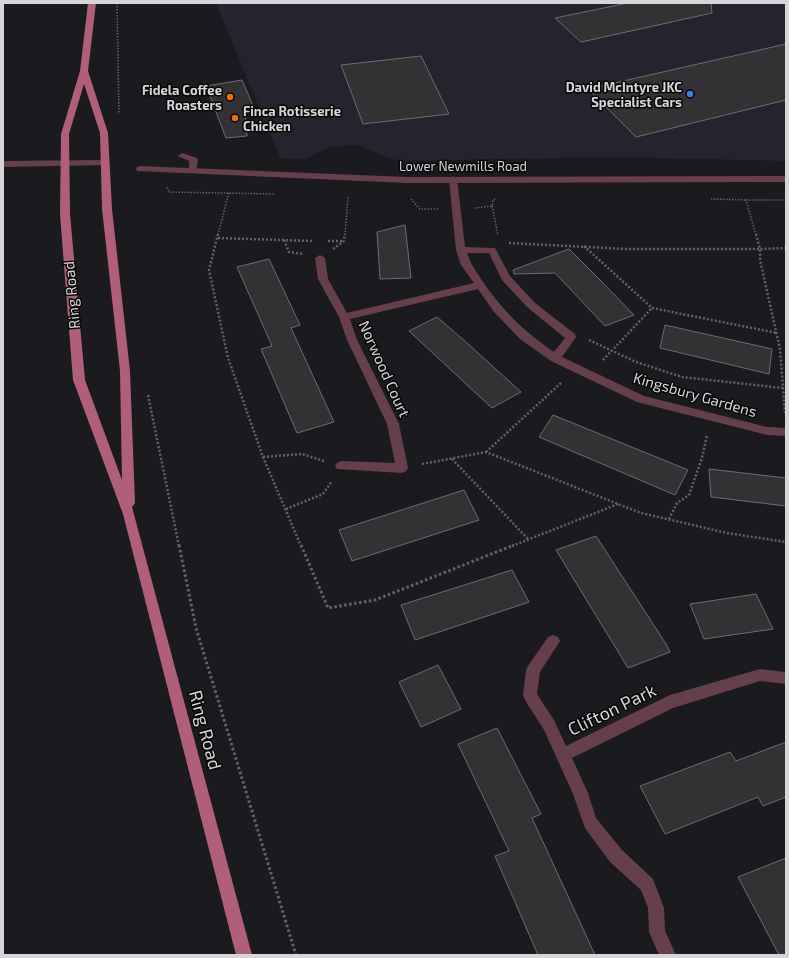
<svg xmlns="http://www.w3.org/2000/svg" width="789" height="958" font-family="'Exo 2',sans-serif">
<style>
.built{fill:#25232d}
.building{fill:#343135;stroke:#6f6c71}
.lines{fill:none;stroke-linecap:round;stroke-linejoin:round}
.path-far2{stroke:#636266;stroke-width:1.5;stroke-dasharray:1.5 1.5;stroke-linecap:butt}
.path-far1{stroke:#636266;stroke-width:2.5;stroke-dasharray:2 2;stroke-linecap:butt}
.path{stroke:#636266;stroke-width:3;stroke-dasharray:2.5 2.5;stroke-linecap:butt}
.service{fill:#653f4a;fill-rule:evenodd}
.minor{fill:#653f4a;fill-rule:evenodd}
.tertiary{fill:#653f4a;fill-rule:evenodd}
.primary{fill:#af6078;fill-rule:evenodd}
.shop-dot{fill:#3f7fe0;stroke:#060607;stroke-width:1.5}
.food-dot{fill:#e8710a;stroke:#060607;stroke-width:1.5}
.labels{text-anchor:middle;stroke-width:3;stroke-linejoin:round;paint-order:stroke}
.far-poi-label{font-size:13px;font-weight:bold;fill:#d6d6d9;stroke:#060607;text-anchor:end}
.far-street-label{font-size:13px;fill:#d6d6d9;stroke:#060607}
.street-label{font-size:15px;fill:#d6d6d9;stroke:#060607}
.near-street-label{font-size:18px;fill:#d6d6d9;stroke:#060607}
</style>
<rect width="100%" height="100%" fill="#1b1a1f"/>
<path class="built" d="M216 3H786V161L615 157 401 161 386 157 357 145 329 147 306 159 280 158Z"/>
<path class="building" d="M628 3H711L712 13 581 42 555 18Z
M786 44V100L636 137 588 89Z
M421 56 449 114 363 124 341 65Z
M242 80 254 108 245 110 247 136 226 138 206 86Z
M405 225 411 278 380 279 377 232Z
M569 249 601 281 634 315 605 326 555 273 514 274 513 270Z
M269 259 300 325 291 328 334 422 297 433 261 349 272 346 237 267Z
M437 317 467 343 521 392 492 408 409 331Z
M665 325 772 349 769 374 660 348Z
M553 415 688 470 675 495 539 437Z
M709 469 786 478V506L711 497Z
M464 490 479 520 352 561 339 530Z
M596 536 666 644 670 652 628 668 556 550Z
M512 570 529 602 415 640 401 605Z
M756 594 773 629 704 639 690 604Z
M438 665 461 709 421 727 399 682Z
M497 728 541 814 532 818 595 955H538L495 856 509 851 458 744Z
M786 742V797L763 806 758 797 665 834 640 786 730 752 736 761Z
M786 858V955H779L738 877Z"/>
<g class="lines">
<path class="path-far2" d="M117 3 119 114
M167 187 169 192 275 194
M411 199 420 209H438
M711 199 746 200
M492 206 498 235
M475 208 492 206 493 200 496 199
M218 235 229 192
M345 235 348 196
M756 235 746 200H786"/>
<path class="path-far1" d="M218 234 209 270 228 358 263 457 301 546
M756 234 760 249 786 248
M218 238 313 241
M284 240 289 252 304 254
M328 241H344
M509 243 626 249H760V260L780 349 785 413
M584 246 652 308 777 333
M333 249 344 241 345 234
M589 340 636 362 682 377 783 388
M603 360 652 308
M148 395 179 546
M486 452 562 382
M263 457 302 454 324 461
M452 459 528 539
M422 464 486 452 641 513 727 533 786 542
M286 509 323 494 332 481
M669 519 677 503 689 495 702 458 707 435
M512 546 618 504"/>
<path class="path" d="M179 545 196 628 296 955
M301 545 328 608 375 600 514 545"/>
<path class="service" d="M182 153 197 158 198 160 196 172H190L189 170V161L178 156Z"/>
<path class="minor" d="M453 176 457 179 465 247 495 248 510 276 535 303 575 334 576 337 562 357 644 396 767 427 786 428V436L767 435 637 402 551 361 520 339 494 312 478 289 350 319 357 340 399 424 408 468 406 471 402 473 337 469 335 466 337 463 341 461 395 463 387 424 347 340 339 317 318 279 315 258 320 255 325 258 328 279 347 313 474 283 461 265 456 250 449 179ZM467 253H489L502 280 527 307 565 338 554 352C524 331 507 315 485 285 478 274 471 265 467 253Z
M553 635 558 637 560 641 540 672 537 694 554 720 566 746 670 695 760 669 786 672V684L760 681 673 708 572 758 588 793 596 818 622 850 653 879 664 908 665 931 676 955H659L649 932 648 908 641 890 610 862 585 828 573 794 544 730 525 700 523 695 526 670 528 666 548 637Z"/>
<path class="tertiary" d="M105 160 108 161 109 163 108 165 3 167V161Z
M140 166 408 177 786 176V182L408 183 137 171 136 169 137 167Z"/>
<path class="primary" d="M88 3H96L88 71 108 133 112 209 130 371 135 503 132 507 252 955H236L123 514 73 380 60 214 61 134 80 71ZM84 84 100 133 102 209 120 371 122 480 85 380 70 214 69 134Z"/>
</g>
<circle class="shop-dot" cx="690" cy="94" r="4"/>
<g class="food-dot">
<circle cx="230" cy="97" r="4"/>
<circle cx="235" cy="118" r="4"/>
</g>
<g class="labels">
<g class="far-poi-label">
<text x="682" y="92">David McIntyre JKC<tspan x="682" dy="15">Specialist Cars</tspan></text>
<text x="222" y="95">Fidela Coffee<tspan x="222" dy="15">Roasters</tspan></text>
<text x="243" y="116" text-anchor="start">Finca Rotisserie<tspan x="243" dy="15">Chicken</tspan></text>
</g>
<g class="far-street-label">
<text x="463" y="171">Lower Newmills Road</text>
</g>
<g class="street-label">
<text transform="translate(72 295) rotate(-95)" y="5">Ring Road</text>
<text transform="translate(384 369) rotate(66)" y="5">Norwood Court</text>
<text transform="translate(695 395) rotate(16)" y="5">Kingsbury Gardens</text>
</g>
<g class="near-street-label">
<text transform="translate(612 710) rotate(-26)" y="6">Clifton Park</text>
<text transform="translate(205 730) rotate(75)" y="6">Ring Road</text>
</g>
</g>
<rect width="789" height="958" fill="none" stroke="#d6d6d9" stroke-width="8"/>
</svg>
